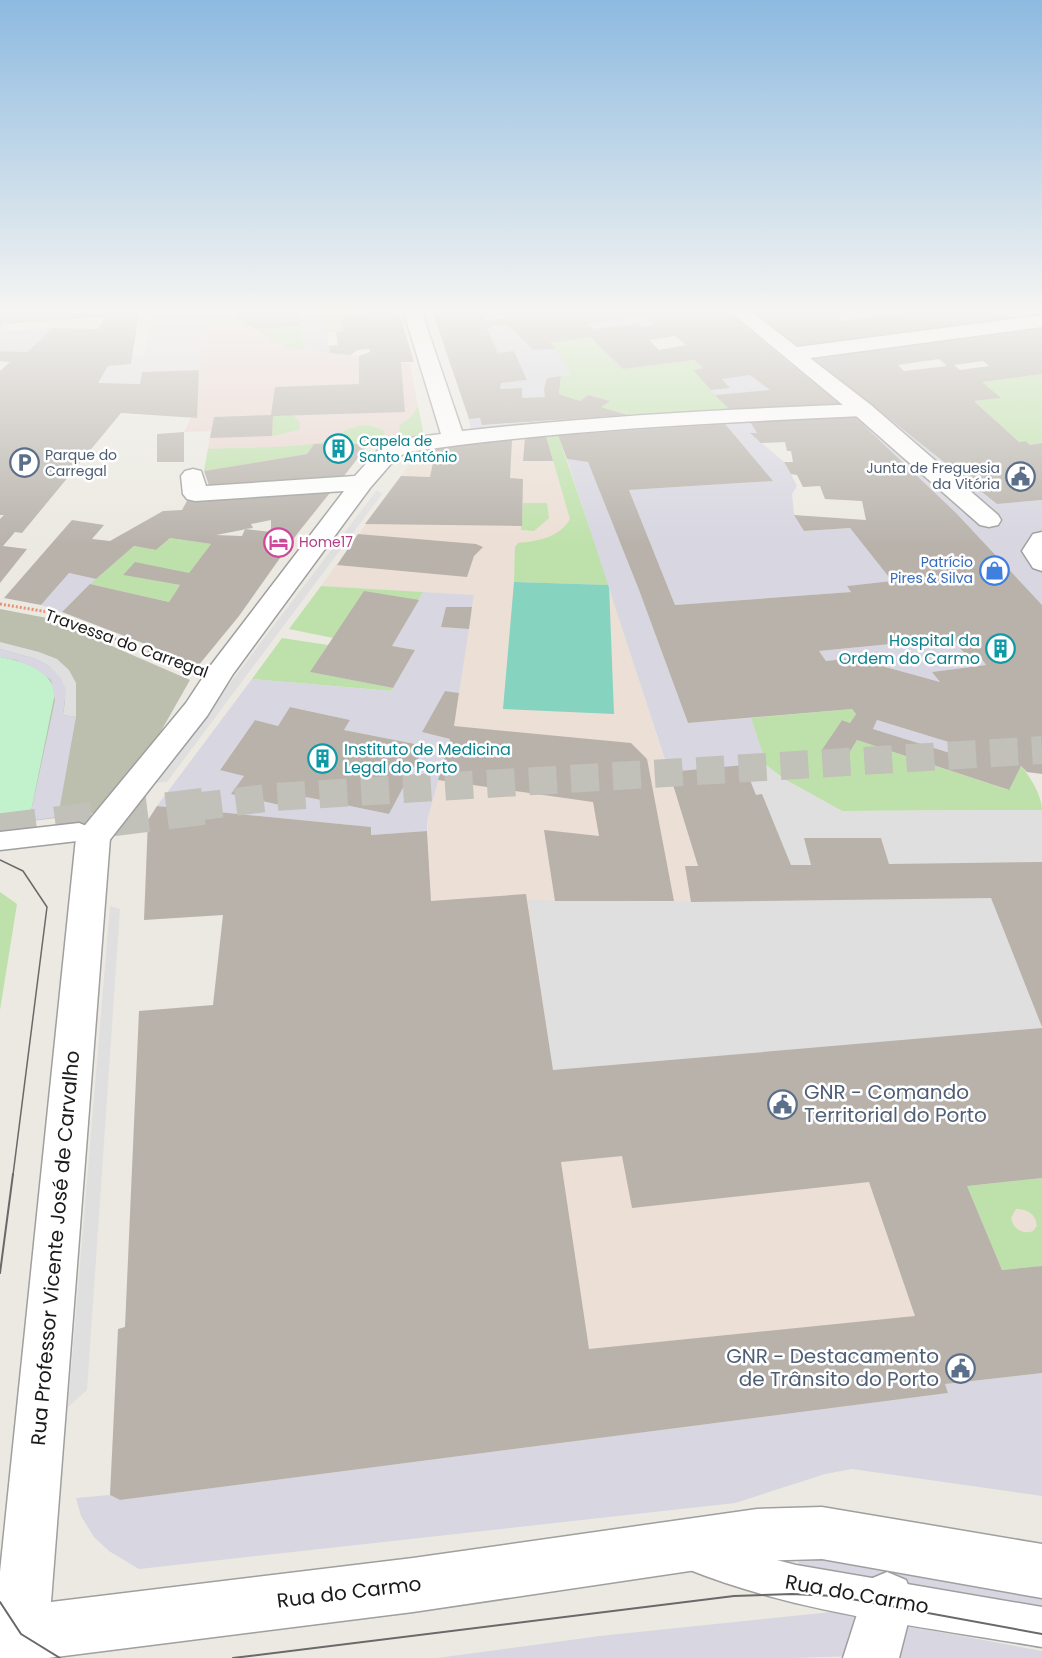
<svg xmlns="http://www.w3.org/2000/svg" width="1042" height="1658" font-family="Poppins,sans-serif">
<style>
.commercial{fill:#ebd6d1}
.military{fill:#ecdfd5}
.construction{fill:#bcbfae}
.grass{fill:#bee1ab;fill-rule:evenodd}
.park{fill:#c1f2cc}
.pitch{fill:#86d3c0}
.parking{fill:#dfdfdf}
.plaza{fill:#d7d6e1;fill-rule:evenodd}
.building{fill:#b8b2ab;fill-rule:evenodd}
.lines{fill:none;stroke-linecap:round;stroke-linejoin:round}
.secondary-tunnel-far1{stroke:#c1c0b9;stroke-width:28;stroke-dasharray:28 14;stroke-linecap:butt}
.secondary-tunnel{stroke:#c1c0b9;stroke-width:37;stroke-dasharray:37 19;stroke-linecap:butt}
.service-casing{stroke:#9f9f9f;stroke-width:3}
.pedestrian-casing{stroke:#9f9f9f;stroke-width:3}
.minor-casing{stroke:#9f9f9f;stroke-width:3}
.tertiary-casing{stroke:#9f9f9f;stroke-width:3}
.path{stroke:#ea9073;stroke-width:3;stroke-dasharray:2 2;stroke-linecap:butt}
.service{fill:#fff;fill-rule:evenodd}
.pedestrian{fill:#fff;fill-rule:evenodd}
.minor{fill:#fff;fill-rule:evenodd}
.tertiary{fill:#fff;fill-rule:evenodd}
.tram-far1{stroke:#696969;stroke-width:1.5}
.tram{stroke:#696969;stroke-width:2}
.labels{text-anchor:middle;stroke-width:5;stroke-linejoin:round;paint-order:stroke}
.far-culture-label{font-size:14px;fill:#0d838f;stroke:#fff;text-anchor:start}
.far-service-label{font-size:14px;fill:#4e5e75;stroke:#fff;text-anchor:start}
.far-hotel-label{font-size:14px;fill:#b23c85;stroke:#fff;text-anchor:start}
.far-shop-label{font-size:14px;fill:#366cbe;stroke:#fff;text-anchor:end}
.culture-label{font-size:16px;fill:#0d838f;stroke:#fff;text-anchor:end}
.street-label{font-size:16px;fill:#1b1b1b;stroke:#fff}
.near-service-label{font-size:20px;fill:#4e5e75;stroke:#fff;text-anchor:start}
.near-street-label{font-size:20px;fill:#1b1b1b;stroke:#fff}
</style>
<rect width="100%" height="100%" fill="#ebe9e1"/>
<path class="commercial" d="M222 313 236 317 273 341 285 345 284 348 359 356 410 364 424 437 369 444H314L307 454 204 471 211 431 184 432 191 418H197L199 370 210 318Z"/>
<path class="military" d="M558 435 609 585 698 866 1042 862V1373L945 1384 948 1393 568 1442 431 901 427 821 454 726 474 595 321 586 420 450Z"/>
<path class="construction" d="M0 609 47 618 190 680 156 740 95 813 0 825Z"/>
<path class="grass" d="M323 313H361V316L341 317 344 331 327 333Z
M300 326 304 350 284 348 285 345 273 341 255 329Z
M590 337 623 369 694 360 703 368 693 370 730 410 629 415 601 407 609 401 588 395 580 401 559 394 561 376 571 375 550 343Z
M1042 374V443L1030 445 1026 441 1019 442 974 401 1000 398 982 382Z
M418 406 424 437 401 440 399 426 412 416Z
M293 415 300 423 299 430 272 436 273 416Z
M368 425 383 430 387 442 369 444H314L307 454 204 471 208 449C244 447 281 449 317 443 341 439 342 426 368 425Z
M558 435 609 585 514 582 515 547 518 543C538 541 559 538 570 519L546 436Z
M523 503H547L549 518 534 531 521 530Z
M170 538 211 544 189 573 124 575 180 585 169 602 90 584 134 546 156 550Z
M321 586 423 592 419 600 333 638 289 629Z
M282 638 328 645 311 672 393 688 391 691 252 679Z
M852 709 856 714 850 723 842 720 821 751 845 760 857 740 1008 790 1021 766C1030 776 1042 796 1042 810L842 811 784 779 766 765 751 718Z
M0 892 17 904 0 1010Z
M1042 1178V1266L1002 1270 967 1186ZM1016 1209C1027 1209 1036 1214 1037 1226L1033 1231C1023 1235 1013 1229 1011 1218Z"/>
<path class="park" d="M0 657C23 661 50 669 55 693L29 821 0 825Z"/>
<path class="pitch" d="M514 582 609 585 614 714 503 709Z"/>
<path class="parking" d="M222 313 210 318 199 370 142 372 140 384 98 383 108 366 131 364 133 356 144 355 152 314Z
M377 490 382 494 167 782 154 783Z
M0 642 39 652 57 659 69 670 76 683V717L63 715 65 701 50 667 36 659 0 649Z
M744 765H766L784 779 842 811 1042 810V862L889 864 881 838H805L811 865H791L762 795H756Z
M991 898 1042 1028 553 1070 528 900 691 902Z
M110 906 120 909 87 1390 68 1407Z"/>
<path class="plaza" d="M299 313H323L330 353 304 350Z
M729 313H756L997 504 1042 500V605L931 490 879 440 751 423 757 433 751 434 784 462 791 474 797 486 792 494 794 514 804 531 850 528 892 581 847 586 851 592 675 605 629 490 772 481 725 424 558 435 474 444 469 419 480 418 483 425 841 405Z
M644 315 653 325 642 327 637 323 594 329 588 324Z
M11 323 6 331 53 328 27 352 0 351V328L3 324Z
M508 325 533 350 556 349 571 375 547 378 544 389 545 397 522 398V388L500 389 501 383 527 380 514 352 498 353 487 329 490 328V326Z
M750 375 770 390 715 395 711 390 729 388 722 379Z
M567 459 588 462 639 590 688 723 751 718 766 765 669 772Z
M69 573 96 579 62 612 41 605Z
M423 592 474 595 472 607H446L441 627 469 629 459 693 445 691 422 732 450 739 427 821V831L371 835 370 827 157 806 252 679 391 691 415 650 392 646ZM291 707 350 720 344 730 424 746 389 814 306 797 297 809 232 794 244 776 220 769 255 720 278 726Z
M952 638 969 659 981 658 986 665 933 672 940 682 853 658 826 661 819 651Z
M0 649 36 659 50 667 61 678 66 690 63 715 76 717 58 817 29 821 55 700 51 680 36 669 16 660 0 657Z
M877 720 968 748 963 757 873 729Z
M1042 1373V1496L852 1469 825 1474 735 1503 139 1569 109 1551 94 1537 81 1516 76 1498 110 1495 120 1500 948 1393 945 1384Z
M804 1550 1042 1590V1614L802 1576 798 1564Z
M831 1612 1042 1651V1658H854V1656L792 1658H437L600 1636Z"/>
<path class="building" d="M0 313H139L131 364 108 366 98 383 140 384 142 372 199 370 197 418 121 413 22 533 15 532 3 546 27 549 0 583V519L4 515H0V371L10 362 0 361V351L27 352 53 328 98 329 105 317 3 324 0 328Z
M236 313H299L300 326 255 329 236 317Z
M361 313H399L414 362H401L405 412 273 416 272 436 210 438 214 417 271 415 275 387 359 384V356L370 352V349L358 350 350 355 330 353 329 346 338 345 336 332 344 331 340 317 361 316Z
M433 313H494L482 318 486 320 505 318 503 313H729L842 406 730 410 715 395 770 390 750 375 722 379 730 388 711 390 693 370 703 368 694 360 623 369 590 337 550 343 556 349 533 350 508 325 490 326 491 328 487 329 498 353 514 351 527 380 501 383 500 389 522 388V398L545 397 544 389 547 378 561 376 559 394 580 401 588 395 610 401 601 407 628 415 482 425 480 418 469 419ZM644 315 653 325 642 327 638 323 594 329 588 324ZM675 336 686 345 659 350 649 340Z
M756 313H838L844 318 837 319 840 321 903 313H1009L1019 320 800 349Z
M1042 325V374L982 382 1001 398 974 401 1019 442 1026 441 1030 445 1042 443V500L997 504 809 355ZM939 359 947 366 904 371 898 365ZM983 361 989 366 960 370 954 365Z
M855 417 956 513 1042 605V774L1027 772 1021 766 1009 790 857 740 845 760 821 751 842 720 850 723 856 714 852 709 688 723 639 590 588 462 567 459 558 435 725 424 773 481 629 490 675 605 851 592 847 586 892 581 850 528 804 531 794 515 866 520 862 501 825 499 820 486 803 487 797 475 791 474 784 462H793L791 451H787L785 442 761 443 750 433H757L750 422ZM952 638 969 659 981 658 986 665 932 672 940 682 853 658 826 661 819 651ZM877 720 968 748 963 757 873 729Z
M184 432V462H157V434Z
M546 436 553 461H523L525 438Z
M512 440 510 478 523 479 522 526 365 524 401 476 430 477 436 448Z
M314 444H369L340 481 211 491 204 471 307 454Z
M333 489 297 534 239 616 198 666 161 650 62 612 90 584 169 602 180 585 123 575 135 562 189 573 211 544 170 538 156 550 134 546 96 579 69 573 41 605 4 598 72 520 104 525 92 539 110 541 163 511 182 510 189 497ZM271 520V532L245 529 253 528 251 524ZM245 529 242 536 216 535 242 530Z
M358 534 476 544 483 547 474 556 467 577 337 565Z
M364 591 419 600 392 646 415 650 393 688 310 672Z
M446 607H472L469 629 441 627Z
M445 691 459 693 454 726 631 743 647 759 674 901H555L544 830 599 836 593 802 438 780 450 739 422 732Z
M290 707 350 720 344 730 425 746 389 814 306 797 298 809 231 794 244 776 220 770 255 720 278 726Z
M744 765 756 795 762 794 791 865H811L804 838H881L889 864 1042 862V1027L991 898 691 902 685 866H698L669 772Z
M157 806 371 827V835L427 831 431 901 526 894 553 1070 1042 1028V1178L967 1186 1002 1270 1042 1266V1373L945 1384 948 1393 120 1500 110 1495 118 1329 125 1327 139 1011 213 1005 223 915 144 920 148 820ZM622 1156 632 1208 869 1182 915 1316 589 1349 561 1162Z"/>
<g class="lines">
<path class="secondary-tunnel-far1" d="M194 807 274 797 1042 750"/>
<path class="secondary-tunnel" d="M0 832 206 806"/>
<defs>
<path id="service" d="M79 823 102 832 105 838 102 844 93 847 77 841 0 850V832Z
M699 1535 749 1553 796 1565 1042 1607V1647C922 1626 798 1614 685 1568L680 1554 685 1540Z"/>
<path id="pedestrian" d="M732 313H753L797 347 1042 315V327L810 358 871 405 998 515 1001 520 998 525 989 527 980 525 855 415Z
M887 1572 906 1580 914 1599 899 1658H843L868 1580Z"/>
<path id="minor" d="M404 313H422L462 431C595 416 729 409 863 404L871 405 874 410 871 415 863 416C711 423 559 430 408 452L396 458 370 488 233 674 207 716 105 846 93 850 81 846 76 838 81 830 186 703 211 665 344 491 195 501 187 499 183 494 181 476 185 471 193 469 201 471 206 486 355 476 380 448 402 439 441 434Z
M1042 532V571L1033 568 1022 551 1033 534Z"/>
<path id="tertiary" d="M93 826 105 830 110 838 51 1602 413 1558 757 1509 822 1507 1042 1544V1598L822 1559 757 1561 413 1612 48 1658H0V1572L76 838 81 830Z"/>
</defs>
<use href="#service" class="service-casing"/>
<use href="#pedestrian" class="pedestrian-casing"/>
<use href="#minor" class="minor-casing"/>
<use href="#tertiary" class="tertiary-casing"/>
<path class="path" d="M0 604 48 612 183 666"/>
<use href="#service" class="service"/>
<use href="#pedestrian" class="pedestrian"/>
<use href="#minor" class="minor"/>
<use href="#tertiary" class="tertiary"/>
<path class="tram-far1" d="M0 860 23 871 47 907 13 1175"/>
<path class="tram" d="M0 1273 13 1174
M0 1602 21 1634 60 1658
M233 1658 734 1596 792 1594 835 1596 1042 1634"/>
</g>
<linearGradient id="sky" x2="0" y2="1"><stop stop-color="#8dbae0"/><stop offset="0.57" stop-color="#f6f5f2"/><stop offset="1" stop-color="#f6f5f2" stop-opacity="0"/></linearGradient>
<rect width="1042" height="545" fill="url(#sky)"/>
<defs>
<symbol id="building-ring" viewBox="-11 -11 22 22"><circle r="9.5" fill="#fff" stroke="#0f9aa8" stroke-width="1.5"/><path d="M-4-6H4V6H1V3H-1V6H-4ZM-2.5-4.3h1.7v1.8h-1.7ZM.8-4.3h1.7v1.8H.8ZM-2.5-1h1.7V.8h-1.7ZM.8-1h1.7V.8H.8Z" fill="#0f9aa8"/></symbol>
<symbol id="parking-ring" viewBox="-11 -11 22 22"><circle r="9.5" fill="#fff" stroke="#5c6f8a" stroke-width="1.5"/><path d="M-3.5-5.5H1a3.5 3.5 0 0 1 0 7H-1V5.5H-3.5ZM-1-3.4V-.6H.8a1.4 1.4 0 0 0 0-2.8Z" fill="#5c6f8a"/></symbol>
<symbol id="civic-ring" viewBox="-11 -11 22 22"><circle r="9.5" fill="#fff" stroke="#5c6f8a" stroke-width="1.5"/><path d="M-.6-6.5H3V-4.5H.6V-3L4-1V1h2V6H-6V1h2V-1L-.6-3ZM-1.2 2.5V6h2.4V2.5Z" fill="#5c6f8a"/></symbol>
<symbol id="hotel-ring" viewBox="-11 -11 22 22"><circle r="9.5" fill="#fff" stroke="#d1479c" stroke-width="1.5"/><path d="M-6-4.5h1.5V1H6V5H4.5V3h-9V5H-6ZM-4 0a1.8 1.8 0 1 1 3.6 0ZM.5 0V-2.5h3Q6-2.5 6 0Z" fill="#d1479c"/></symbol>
<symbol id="shop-ring" viewBox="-11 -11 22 22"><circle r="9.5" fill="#fff" stroke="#3f7fe0" stroke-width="1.5"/><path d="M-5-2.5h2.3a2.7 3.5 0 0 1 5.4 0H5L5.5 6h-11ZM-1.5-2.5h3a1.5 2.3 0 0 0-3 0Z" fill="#3f7fe0"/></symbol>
</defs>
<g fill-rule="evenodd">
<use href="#building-ring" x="322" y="432" width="33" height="33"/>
<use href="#parking-ring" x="8" y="446" width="33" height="33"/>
<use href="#civic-ring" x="1004" y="460" width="33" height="33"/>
<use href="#hotel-ring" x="262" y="526" width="33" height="33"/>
<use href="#shop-ring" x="978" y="554" width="33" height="33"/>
<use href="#building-ring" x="984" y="632" width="33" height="33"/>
<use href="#building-ring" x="306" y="742" width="33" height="33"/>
<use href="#civic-ring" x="766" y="1088" width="33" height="33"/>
<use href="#civic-ring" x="944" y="1352" width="33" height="33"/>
</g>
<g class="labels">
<g class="far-culture-label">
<text x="359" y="446">Capela de<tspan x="359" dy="16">Santo António</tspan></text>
</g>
<g class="far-service-label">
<text x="45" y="460">Parque do<tspan x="45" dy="16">Carregal</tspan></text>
<text x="1000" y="473" text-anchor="end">Junta de Freguesia<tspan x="1000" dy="16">da Vitória</tspan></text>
</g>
<g class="far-hotel-label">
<text x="299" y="547">Home17</text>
</g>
<g class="far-shop-label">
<text x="973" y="567">Patrício<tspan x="973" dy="16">Pires &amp; Silva</tspan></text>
</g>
<g class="culture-label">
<text x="980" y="646">Hospital da<tspan x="980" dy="18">Ordem do Carmo</tspan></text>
<text x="344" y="755" text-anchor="start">Instituto de Medicina<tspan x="344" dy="18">Legal do Porto</tspan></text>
</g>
<g class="street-label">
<text transform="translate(127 643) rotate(20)" y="6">Travessa do Carregal</text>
</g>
<g class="near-service-label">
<text x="804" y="1099">GNR - Comando<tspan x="804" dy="23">Territorial do Porto</tspan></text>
<text x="939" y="1363" text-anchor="end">GNR - Destacamento<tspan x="939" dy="23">de Trânsito do Porto</tspan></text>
</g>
<g class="near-street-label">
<text transform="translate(55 1248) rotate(-85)" y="7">Rua Professor Vicente José de Carvalho</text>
<text transform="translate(349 1592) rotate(-7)" y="7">Rua do Carmo</text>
<text transform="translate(857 1594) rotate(10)" y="7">Rua do Carmo</text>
</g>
</g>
</svg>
